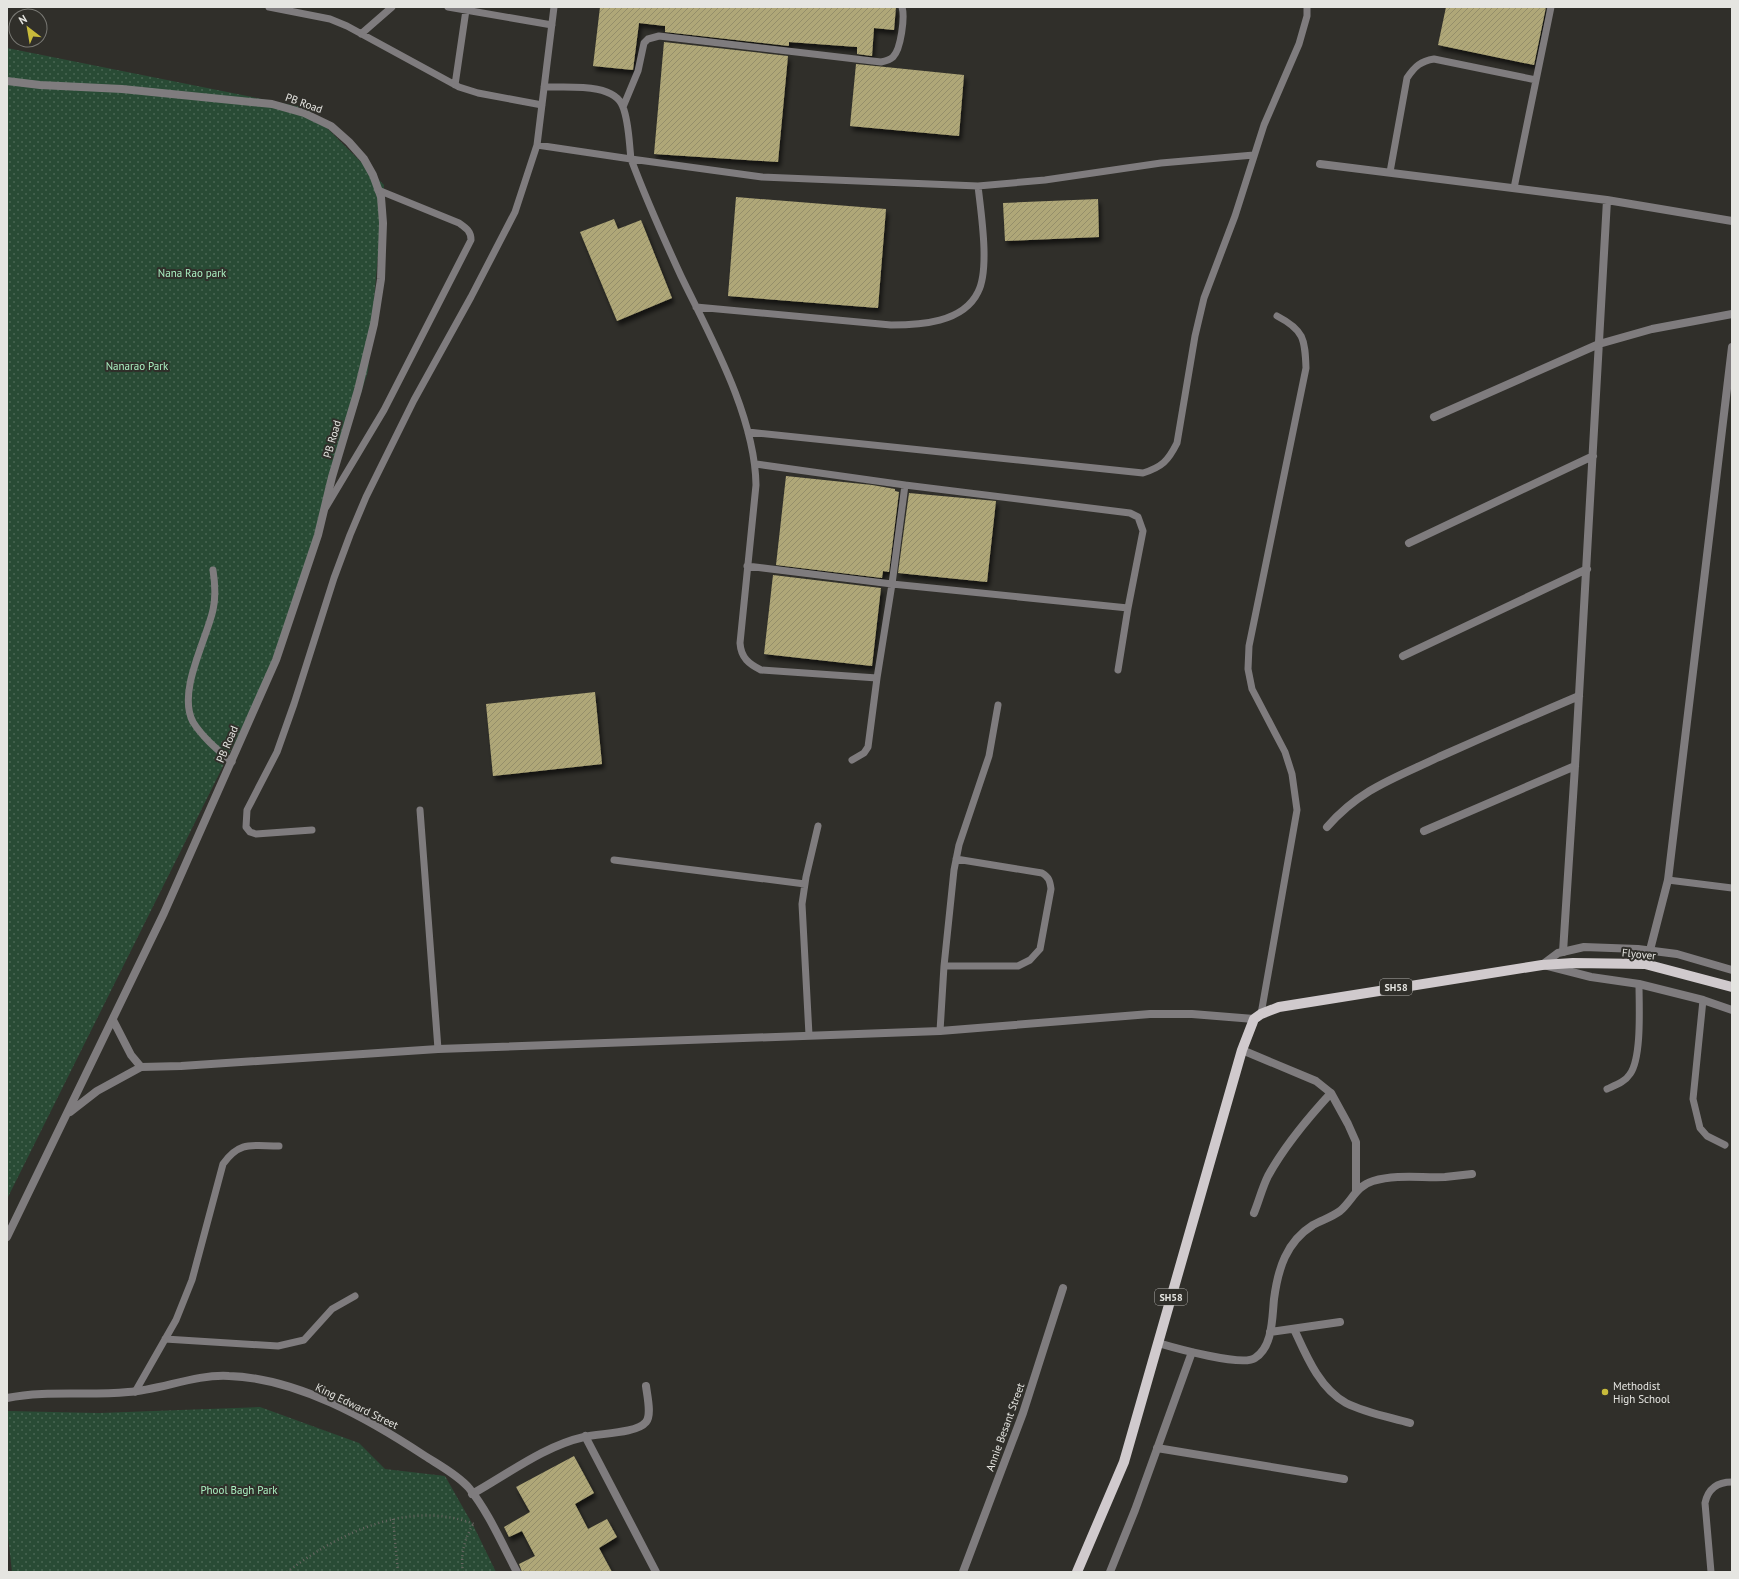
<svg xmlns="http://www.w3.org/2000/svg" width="1739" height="1579" font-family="'PT Sans',sans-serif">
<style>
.park{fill:url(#park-dots)}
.building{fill:url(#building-hatch);filter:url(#shadow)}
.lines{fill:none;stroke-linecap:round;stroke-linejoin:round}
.path{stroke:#676661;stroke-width:2.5;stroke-dasharray:1 3;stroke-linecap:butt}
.service{stroke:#7f7c7e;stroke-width:7}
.minor{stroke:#7f7c7e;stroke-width:8}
.tertiary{stroke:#7f7c7e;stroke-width:8}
.primary{stroke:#d0cacd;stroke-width:10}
.poi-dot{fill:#c8bb3b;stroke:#302f2a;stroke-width:1.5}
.labels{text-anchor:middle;stroke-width:4;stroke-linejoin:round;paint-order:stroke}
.shield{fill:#302f2a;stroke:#afaeaa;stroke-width:1}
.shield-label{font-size:10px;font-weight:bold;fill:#e5e5e1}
.street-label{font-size:11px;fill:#e5e5e1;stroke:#302f2a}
.park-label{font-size:11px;fill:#abf0c2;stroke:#302f2a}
.poi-label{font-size:11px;fill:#e5e5e1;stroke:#302f2a;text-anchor:start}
</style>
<defs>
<pattern id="park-dots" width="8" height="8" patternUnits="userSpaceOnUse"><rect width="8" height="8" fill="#294b35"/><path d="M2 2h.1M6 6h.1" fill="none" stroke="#486552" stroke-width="1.8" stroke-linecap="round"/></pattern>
<pattern id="building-hatch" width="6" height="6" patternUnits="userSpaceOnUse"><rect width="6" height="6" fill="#afa778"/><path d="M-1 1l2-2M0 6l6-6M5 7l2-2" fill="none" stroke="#948e6b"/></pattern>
<filter id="shadow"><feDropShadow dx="2.5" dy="4.5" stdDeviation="2" flood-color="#0009"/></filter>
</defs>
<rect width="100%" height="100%" fill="#302f2a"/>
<path class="park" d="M7 48 307 108 384 185 368 371 280 652 7 1199Z
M260 1407 359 1443 385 1469 445 1476 474 1527 496 1572H12L7 1527V1411L99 1413Z"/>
<path class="building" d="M600 7H896L894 30 874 28 872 56 857 54V47L789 42V46L665 32V26L639 23 633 70 593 66Z
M1446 7H1546L1534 65 1438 45Z
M664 42 788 56 778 162 654 154Z
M856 64 964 75 959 136 850 126Z
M736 197 886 209 878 308 728 296Z
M1098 199 1099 237 1005 241 1003 203Z
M614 219 618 229 641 220 672 298 617 321 580 232Z
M786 476 872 485 895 489V491L899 492 889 572 883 571 882 578 776 565Z
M909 493 996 501 987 582 898 573Z
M773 575 881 588 872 666 764 654Z
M595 692 602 764 493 776 486 704Z
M574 1456 594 1493 575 1504 588 1529 607 1519 617 1537 599 1548 612 1572H522L519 1564 535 1556 522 1531 509 1537 504 1527 530 1512 516 1487Z"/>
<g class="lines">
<path class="path" d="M393 1519 398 1572
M287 1572C339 1533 409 1499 474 1524
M463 1572C460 1555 465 1537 474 1523"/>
<path class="service" d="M269 7 330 19 347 26 459 87 478 93 542 105
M448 7 552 25
M361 34 392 7
M455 85 466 10
M544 87C567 88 614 82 623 107 629 123 629 142 631 159L762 177 978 186 1045 180 1161 163 1254 155
M623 107 638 71 644 43 648 39 659 36 881 62C886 61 890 60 893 57 901 49 905 17 902 7
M537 145 554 7
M1390 172 1407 78C1415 66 1421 61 1434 59L1536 80
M1514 188 1551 7
M696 307 891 325C920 325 963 323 978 292 990 269 981 213 978 186
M748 432 1143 473C1162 467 1168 461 1177 443L1195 336 1204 298 1235 216 1264 125 1299 44 1307 16V7
M905 485 1130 513 1138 517 1143 531 1128 608
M326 507 384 410 471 240C471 231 466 228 459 223L378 190
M747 566 892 584 1128 608 1118 670
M213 570C215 583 216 597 213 610 206 641 177 692 193 722 203 738 218 750 232 762
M852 760 864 753 868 747 877 678
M420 810 438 1049
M312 830 256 834 250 832 246 827 247 810 277 752 294 704 334 578 350 535 366 497 414 400 471 297 515 212 537 145 631 159C646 199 663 237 681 276 711 338 755 416 756 485L740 643C741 658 749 664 761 670L877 678 892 584 905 485 756 464
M614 860 805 884
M1668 880 1732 888
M944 966H1018L1030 960 1040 949 1051 889C1050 881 1049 877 1042 873L956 859
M1703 1000 1693 1099 1700 1128 1707 1136 1725 1145
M1261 1014 1297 810 1292 774 1285 752 1252 689 1248 669 1249 646 1306 368C1305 339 1304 330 1277 316
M940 1031 944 966 954 870 959 845 989 756 998 705
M809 1035 802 904 806 877 818 826
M1607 1089C1616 1085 1625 1082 1630 1074 1642 1057 1639 1006 1639 984
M165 1339 278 1346 304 1340 332 1309 355 1296
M135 1392 176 1320 192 1280 223 1164C240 1140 253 1146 279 1146
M1711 1572 1705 1503C1708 1489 1717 1482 1732 1482"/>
<path class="minor" d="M1320 164 1607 200 1732 221
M1434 417 1599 344 1652 329 1732 314
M1409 543 1593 456
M1403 656 1587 569
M1327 827C1360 789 1395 778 1439 757 1486 736 1532 716 1579 696
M1424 831 1575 766
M1650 950 1668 880 1732 347
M1563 952 1575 766 1607 200
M1242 1050 1316 1081 1331 1093 1348 1124 1356 1142V1191
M1254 1213C1259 1201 1262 1188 1268 1176 1285 1145 1307 1119 1331 1093
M1294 1329C1306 1355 1319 1388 1346 1403 1366 1413 1389 1417 1410 1423
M1270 1332 1340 1322
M1158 1343C1175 1348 1243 1367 1255 1358 1273 1346 1272 1319 1274 1299 1278 1269 1286 1242 1313 1225 1322 1220 1332 1217 1340 1211 1352 1201 1356 1186 1373 1181 1397 1174 1421 1178 1445 1177 1454 1176 1463 1175 1472 1174
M7 1398C47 1390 87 1396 128 1392 161 1390 195 1374 229 1376 297 1378 369 1419 425 1456 439 1465 458 1475 469 1488 489 1513 502 1544 517 1572
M585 1436 656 1572
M1157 1448 1344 1479
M472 1494C508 1474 544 1446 584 1437 599 1433 636 1434 646 1422 652 1415 647 1395 646 1386
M963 1572 1023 1413 1063 1288
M1110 1572 1135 1510 1192 1352"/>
<path class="tertiary" d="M7 81 40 85 122 89 272 104 304 113 331 126 349 142 364 159 373 175 381 197 383 223 381 279 374 324 358 390 332 477 318 535 276 660 164 913 7 1237
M1542 965 1558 953 1584 947 1638 949 1677 954 1732 970
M1548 966 1591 977 1639 984 1703 1000 1732 1010
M113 1020 131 1055 141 1067
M70 1112 97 1091 141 1067 181 1066 438 1049 940 1031 1150 1014H1192L1254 1019"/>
<path class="primary" d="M1077 1572 1124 1462 1242 1050 1254 1019 1261 1014 1279 1007 1542 965 1573 963 1645 964 1732 987"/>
</g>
<circle class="poi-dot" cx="1605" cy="1392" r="4"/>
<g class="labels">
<g class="shield">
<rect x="1380" y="979" width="32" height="16" rx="3"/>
<rect x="1155" y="1289" width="32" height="16" rx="3"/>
</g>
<g class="shield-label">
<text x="1396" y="991">SH58</text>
<text x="1171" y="1301">SH58</text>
</g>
<g class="street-label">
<text transform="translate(304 103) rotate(20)" y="4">PB Road</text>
<text transform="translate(332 439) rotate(-74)" y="4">PB Road</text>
<text transform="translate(227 744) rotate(-67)" y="4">PB Road</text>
<text transform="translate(1639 954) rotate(6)" y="4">Flyover</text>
<text transform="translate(357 1406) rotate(26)" y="4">King Edward Street</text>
<text transform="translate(1005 1427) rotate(-70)" y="4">Annie Besant Street</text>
</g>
<g class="park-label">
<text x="192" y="277">Nana Rao park</text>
<text x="137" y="370">Nanarao Park</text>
<text x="239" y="1494">Phool Bagh Park</text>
</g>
<g class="poi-label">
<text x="1613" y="1390">Methodist<tspan x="1613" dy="13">High School</tspan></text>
</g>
</g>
<rect width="1739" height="1579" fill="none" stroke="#e5e5e1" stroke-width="16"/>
<g transform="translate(28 28) rotate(329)"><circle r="19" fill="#302f2a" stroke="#787873"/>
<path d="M0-3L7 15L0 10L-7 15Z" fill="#c8bb3b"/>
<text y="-6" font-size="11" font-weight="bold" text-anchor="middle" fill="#e5e5e1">N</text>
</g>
</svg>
